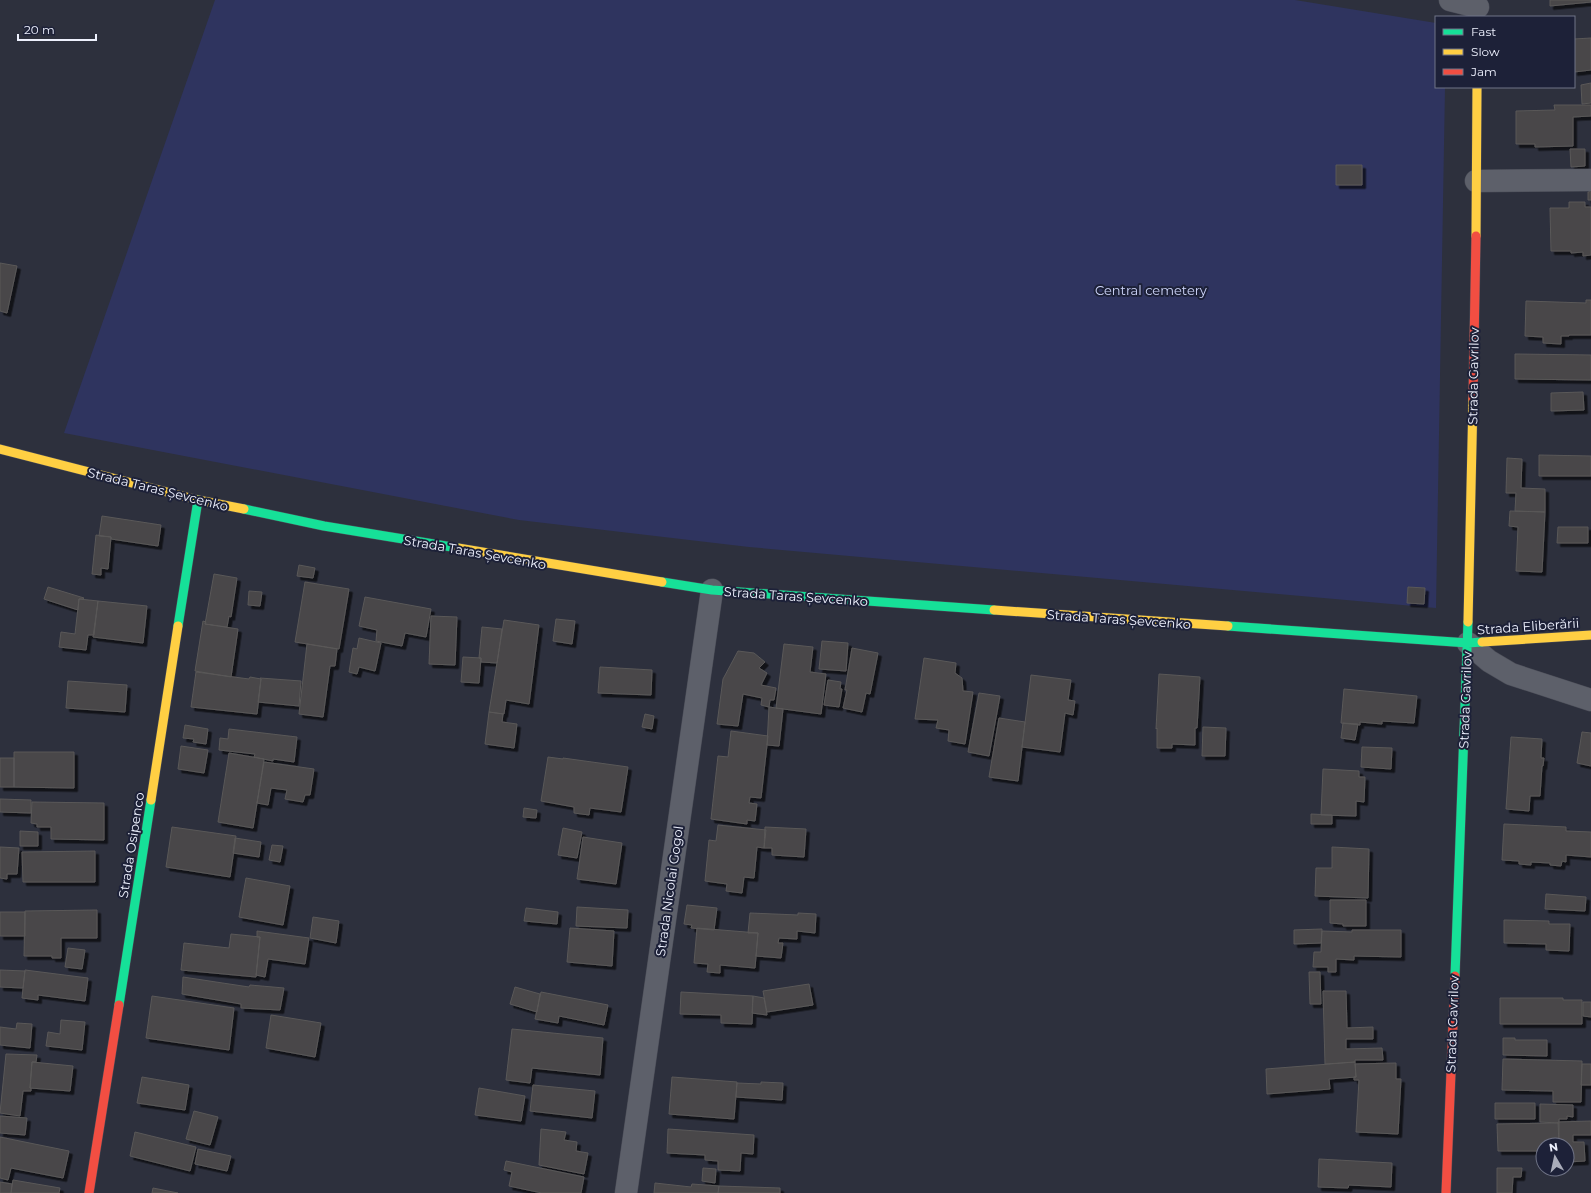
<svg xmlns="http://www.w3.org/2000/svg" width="1591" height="1193" font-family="Montserrat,sans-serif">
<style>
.green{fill:#2f345f}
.building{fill:#484749;stroke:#5a5858;filter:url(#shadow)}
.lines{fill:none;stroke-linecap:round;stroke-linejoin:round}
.street-casing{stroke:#4a4c57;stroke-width:23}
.fast-casing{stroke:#4a4c57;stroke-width:10}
.slow-casing{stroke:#4a4c57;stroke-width:10}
.jam-casing{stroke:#4a4c57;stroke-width:10}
.street{stroke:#5d606a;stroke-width:22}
.fast{stroke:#16e098;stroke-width:9}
.slow{stroke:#ffcf43;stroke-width:9}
.jam{stroke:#f24e42;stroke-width:9}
.labels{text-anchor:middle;stroke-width:4;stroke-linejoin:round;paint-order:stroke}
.park-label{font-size:13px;fill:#d0d7fc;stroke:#1d2138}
.street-label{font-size:13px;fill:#edf0fd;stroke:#1d2138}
</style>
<defs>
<filter id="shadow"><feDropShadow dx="3.5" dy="3.5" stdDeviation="0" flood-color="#0009"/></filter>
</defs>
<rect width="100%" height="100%" fill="#2d303d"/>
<path class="green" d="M215 0H1295L1436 23V87H1445L1436 608 749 547 519 520 64 433Z"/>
<path class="building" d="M1550 0H1591V2L1550 6Z
M1591 38V70L1574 72V39Z
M1591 83V103L1582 104 1581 85Z
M1554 105H1591V116L1573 117V146L1535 147V144H1516V111L1555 110Z
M1570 149H1585V166L1571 167Z
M1336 165H1362V185H1336Z
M1591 191V200H1588V192Z
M1569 202H1585V207H1591V255L1583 256V252L1571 253V251H1551L1550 208H1569Z
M0 263 17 266 7 313 0 311Z
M1586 300H1591V335H1569V336H1561V344L1543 343V337L1525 336 1526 301 1586 303Z
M1515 354 1591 355V380L1515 379Z
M1583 392 1584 410 1551 411V393Z
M1539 455 1591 456V476H1539Z
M1507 458 1522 459 1521 488 1545 489V512L1515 511 1516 493H1506Z
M1510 511 1545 512 1542 572 1516 571 1518 527 1509 526Z
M102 516 161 525 158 546 111 539V537L99 536Z
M1558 527H1588V543H1557Z
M96 535 111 537 108 569 101 568V575L92 574Z
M299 565 315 568 313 578 297 576Z
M214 574 237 578 231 617 229 616 227 627 205 624Z
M305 582 349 589 339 649 295 642Z
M48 587 84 598 83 599H79L78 610 44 599Z
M1408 587 1425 588 1424 604 1407 603Z
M249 591 262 592 260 606 248 605Z
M365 597 431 609 426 637 405 633 402 646 376 641 377 630 359 626Z
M79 599 98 601 94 635H88L86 650 59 647 61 632 75 634Z
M98 601 147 606 143 643 93 637Z
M431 616 457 617 455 665 429 664Z
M556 619 575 621 572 644 553 641Z
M504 620 539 625 529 704 506 700 504 714 489 712Z
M203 621 206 622 205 624 238 629 231 677 195 671Z
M482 627 502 629 497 663 481 662V658H479Z
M359 638 381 643 375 671 359 667 357 674 349 672 353 648 357 649Z
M822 641 848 643 846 671 819 669Z
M307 644 337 649 335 666H330L323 717 299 714Z
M784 644 813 647 810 672 826 674 821 714 776 708Z
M852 648 878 653 870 694 866 693 862 712 843 708 847 690H845Z
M738 651 754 653 765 662 759 668 767 673 761 685 776 688 774 700H770L769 707 761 705 762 698 743 694 738 726 717 724 723 679Z
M463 657 481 658 479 683 461 682Z
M924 658 956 663 955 673 962 678 963 691 973 692 965 744 948 741 949 730 936 728 938 720 915 719Z
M600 667 652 670 651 695 598 693Z
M196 672 249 679 250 677 261 679 257 714 191 707Z
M1159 674 1200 677 1197 728H1195V745L1172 744V748H1157V728L1156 729Z
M1031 675 1071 680 1068 700 1075 701 1073 715 1065 713 1060 752 1022 747Z
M260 678 301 681 299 706 258 702 261 679Z
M828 680 841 682 840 689H842L839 707 824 705Z
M68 681 127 685 125 712 66 708Z
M1344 689 1417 696 1414 723 1382 721V724L1360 722V725L1341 723Z
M979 693 1000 696 989 756 968 752Z
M769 707 783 709 779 746 767 745Z
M489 712 503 714 502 722 517 724 514 748 485 744Z
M645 714 654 716 652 729 642 727Z
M999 718 1025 722 1018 781 989 777Z
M1343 723 1358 724 1355 740 1341 738Z
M185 725 208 729 206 744 193 742 194 739 183 738Z
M1203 727 1226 728 1225 756H1202Z
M229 729 297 737 294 762 273 759V761L254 757 255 754 219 750 220 738 228 739Z
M731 731 768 736 761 798 750 797 749 803 757 804 755 821 747 820V824L711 819 718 756 728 757Z
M1582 732 1591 733V766L1577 763Z
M1511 737 1542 739 1541 758H1544L1543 766H1542L1540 796H1530L1529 811 1506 809Z
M181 746 208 750 204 773 178 769Z
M1362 747 1392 748 1391 769 1361 767Z
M14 752H74V788L14 787Z
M229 753 264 759 253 828 218 822Z
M548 757 563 759V758L628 767 621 812 590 808 589 815 574 813V807L541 801Z
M0 758H14V787H0Z
M264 762 314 769 310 795H305L303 802 285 799 287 790 271 788 268 805 257 803Z
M1323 769 1359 771V777H1365L1364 802 1356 801V816L1321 815Z
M0 799 31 800V813L0 812Z
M32 802 104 803V840L51 839V827H37V824L31 823Z
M524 808 537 810 536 818 523 817Z
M1311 814 1332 815V824H1311Z
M1504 824 1566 827V831L1591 832V857L1566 855V862L1562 861 1561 866 1550 865V863L1531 862V865L1519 864V861L1502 860Z
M718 825 766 830 764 848 757 847 754 878 744 877 742 893 726 891 727 884 705 881 709 840 716 841Z
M172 827 236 836 230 877 166 867Z
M765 827 806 829 804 857 772 855V848H764Z
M563 828 582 832 577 858 558 855Z
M20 831 38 832V846H20Z
M583 837 622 843 616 884 577 879Z
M235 838 261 842 259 857 233 853Z
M272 845 283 846 280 862 269 860Z
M0 847 19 848 17 874H7V879L0 878Z
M1332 847 1369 849 1368 898 1315 896 1316 868H1332Z
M95 851V882H23L22 852Z
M246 878 290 886 283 925 239 917Z
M1546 894 1586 897 1585 911 1545 909Z
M1330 900H1366V926H1343V924L1330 923Z
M687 905 717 908 714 930 691 928 692 925 684 924Z
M577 907 628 910 627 928 576 926Z
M526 908 558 912 557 924 524 921Z
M97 910V938H61V958H52V956H24L25 911Z
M0 912H25V936H0Z
M750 913 798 915V913L816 914 815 933 797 931V939L779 938 778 943H783L781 958 756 956 758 933H748Z
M313 917 339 921 336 943 310 938Z
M1504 920 1549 921V924H1570L1569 951 1546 950V944L1504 943Z
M570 928 614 931 612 966 567 962Z
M697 928 758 933 755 968 720 965V973L707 972 708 964 694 963Z
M1322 929 1321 943 1294 944V930Z
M1352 930H1401V957L1354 956V960L1336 959V972H1328V967H1313L1314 952H1321L1322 931 1352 932Z
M257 931 309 938 305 964 268 959 265 977 256 975 260 937H257Z
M231 934 260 937 256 977 181 970 184 943 229 948Z
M68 948 85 950 82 969 65 967Z
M0 970 25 971 23 988 0 987Z
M25 970 88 978 85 1001 38 995V1000L22 998Z
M1309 972H1320L1321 1004H1310Z
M183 977 249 987 250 985 284 988 280 1010 241 1008V1004L182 994Z
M809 984 813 1005 767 1012 763 991Z
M515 987 540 994 537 1012 510 1004Z
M1323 991H1346L1347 1028 1373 1027V1039H1346V1049L1382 1048 1383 1060H1355V1062L1325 1064Z
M541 992 608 1005 604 1025 559 1016 558 1023 535 1019Z
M681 992 753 996 752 1024 721 1023V1015L680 1014Z
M152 996 234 1008 229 1050 146 1038Z
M753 996 764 998 767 1015 752 1013Z
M1500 998H1563V1000H1582V1024H1500Z
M1583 1002H1591V1017L1583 1016Z
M271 1015 321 1023 315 1057 266 1048Z
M61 1020 85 1022 82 1050 46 1046 48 1032 60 1034Z
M17 1023 32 1024 30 1048 0 1045V1027L16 1029Z
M512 1029 603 1038 600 1075 532 1068 530 1083 506 1080Z
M1503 1038H1515V1040H1547V1056L1503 1055Z
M6 1054 37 1055 36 1062H32L30 1088H31V1091H23L20 1116 0 1113Z
M1503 1059 1582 1061 1581 1102H1553V1091L1502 1090Z
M32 1062 73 1066 70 1091 30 1088Z
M1355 1062 1356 1077 1329 1079 1330 1089 1267 1094 1266 1069Z
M1396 1063V1079H1401L1398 1134 1356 1132 1359 1080H1354V1077H1356L1355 1064Z
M1582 1064H1591V1085H1581Z
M142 1077 189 1085 185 1110 137 1103Z
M672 1077 737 1082 734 1119 669 1114Z
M761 1082 783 1083 782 1100 736 1097 737 1083 761 1084Z
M533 1085 595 1091 592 1118 530 1111Z
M479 1088 525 1096 521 1121 475 1115Z
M1495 1103H1535V1119H1495Z
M1540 1104 1573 1105V1117L1567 1116V1119H1559V1123L1540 1122Z
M194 1111 218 1117 210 1145 186 1139Z
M0 1116 27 1118 25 1135 0 1133Z
M1591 1121V1135H1573V1142H1584L1585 1161 1567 1162V1145H1559L1558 1122Z
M1559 1123V1145H1543V1151H1498L1497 1124Z
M541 1129 566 1132 564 1140 577 1142 576 1151 588 1153 584 1174 539 1165Z
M668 1129 754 1135 753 1154 741 1153 740 1171 718 1170V1161L705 1160V1155L667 1153Z
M135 1132 196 1147 190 1171 130 1156Z
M0 1137 69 1151 63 1178 11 1168 8 1180 0 1178Z
M198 1149 231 1156 227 1171 195 1164Z
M1319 1159 1392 1163 1391 1187 1349 1185 1348 1188 1318 1187Z
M506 1161 584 1177 581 1193H542L509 1186 512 1172 504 1170Z
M703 1168 716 1169 715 1183 702 1181Z
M1497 1168H1522L1521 1177H1513L1512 1193H1497Z
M13 1180 60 1188 59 1193H11Z
M0 1182 12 1184 11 1193H0Z
M655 1183 691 1187 692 1184 719 1186 718 1193H654Z
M719 1186 780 1188V1193H718Z
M153 1188 178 1193H152Z"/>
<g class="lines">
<defs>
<path id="street" d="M1450 0 1478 7
M1476 181 1591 180
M1468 643 1489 661 1511 674 1591 700
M626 1193 712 590"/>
<path id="fast" d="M244 509 324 526 458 548
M662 582 712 590 994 610
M178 626 198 500
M1228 626 1468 643 1482 642
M1455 976 1468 622
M119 1005 151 800"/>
<path id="slow" d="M1476 236 1477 87
M0 449 198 500 244 509
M458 548 662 582
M994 610 1228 626
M1468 622 1473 399
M1482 642 1591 635
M151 800 178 626"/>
<path id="jam" d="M1473 399 1476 236
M89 1193 119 1005
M1446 1193 1455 976"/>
</defs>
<use href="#street" class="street-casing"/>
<use href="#fast" class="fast-casing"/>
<use href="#slow" class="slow-casing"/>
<use href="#jam" class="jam-casing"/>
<use href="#street" class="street"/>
<use href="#fast" class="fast"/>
<use href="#slow" class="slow"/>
<use href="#jam" class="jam"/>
</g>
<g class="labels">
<g class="park-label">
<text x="1151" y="295">Central cemetery</text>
</g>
<g class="street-label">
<text transform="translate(1473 376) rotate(-89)" y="5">Strada Gavrilov</text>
<text transform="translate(158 489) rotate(14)" y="5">Strada Taras Șevcenko</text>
<text transform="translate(475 552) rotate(10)" y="5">Strada Taras Șevcenko</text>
<text transform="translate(796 596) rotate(4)" y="5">Strada Taras Șevcenko</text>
<text transform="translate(1119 619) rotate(4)" y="5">Strada Taras Șevcenko</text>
<text transform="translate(1528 626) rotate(-4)" y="5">Strada Eliberării</text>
<text transform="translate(1465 700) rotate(-88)" y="5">Strada Gavrilov</text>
<text transform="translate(131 845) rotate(-81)" y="5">Strada Osipenco</text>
<text transform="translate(669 891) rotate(-82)" y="5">Strada Nicolai Gogol</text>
<text transform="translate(1452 1024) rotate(-88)" y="5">Strada Gavrilov</text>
</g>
</g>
<rect x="1435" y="16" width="140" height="72" fill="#1d2138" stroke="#707487"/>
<rect x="1443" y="29" width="20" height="6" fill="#16e098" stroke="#707487"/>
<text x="1471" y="36" font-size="12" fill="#edf0fd">Fast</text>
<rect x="1443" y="49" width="20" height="6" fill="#ffcf43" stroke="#707487"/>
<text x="1471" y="56" font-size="12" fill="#edf0fd">Slow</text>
<rect x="1443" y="69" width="20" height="6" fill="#f24e42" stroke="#707487"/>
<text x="1471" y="76" font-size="12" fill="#edf0fd">Jam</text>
<g transform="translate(1555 1157) rotate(351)"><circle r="19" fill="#1d2138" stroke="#707487"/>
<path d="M0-3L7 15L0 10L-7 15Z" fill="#aaadba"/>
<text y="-6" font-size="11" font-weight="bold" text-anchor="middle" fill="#edf0fd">N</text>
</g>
<path d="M18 34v6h78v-6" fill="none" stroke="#edf0fd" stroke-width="2"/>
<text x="24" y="34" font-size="12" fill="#edf0fd" stroke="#1d2138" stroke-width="3" paint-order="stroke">20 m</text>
</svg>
